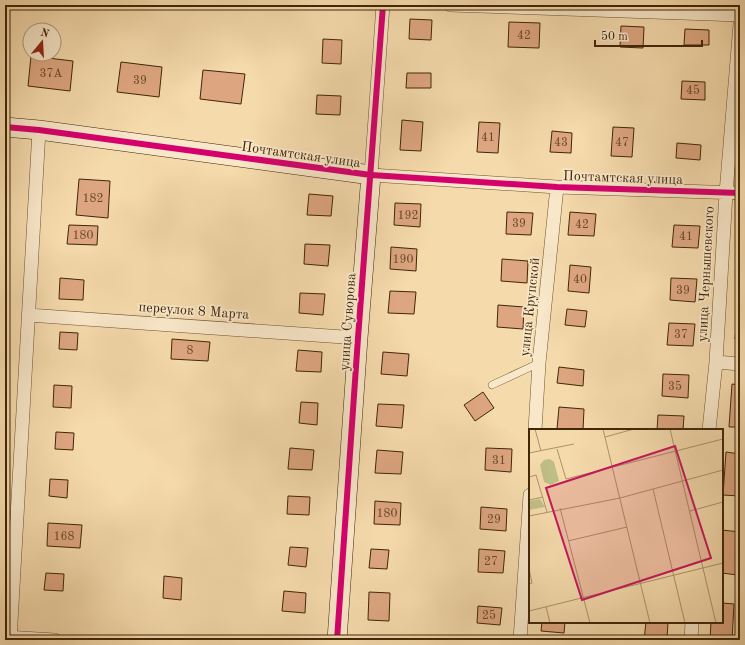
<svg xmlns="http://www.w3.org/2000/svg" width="745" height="645" font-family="'Old Standard TT',serif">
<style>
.building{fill:#dda680;stroke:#412608}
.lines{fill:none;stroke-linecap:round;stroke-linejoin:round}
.lane-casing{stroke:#6e5331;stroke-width:8}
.street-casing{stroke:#6e5331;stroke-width:14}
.secondary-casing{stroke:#412608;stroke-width:20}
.lane{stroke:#f8e7c9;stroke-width:7}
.street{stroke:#f8e7c9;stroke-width:13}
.secondary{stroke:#f8e7c9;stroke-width:19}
.cycleway-casing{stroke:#f8e7c9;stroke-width:8}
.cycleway{stroke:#d6006c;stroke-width:6}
.labels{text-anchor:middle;stroke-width:3.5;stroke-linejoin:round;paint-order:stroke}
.number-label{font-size:12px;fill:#684626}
.street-label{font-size:14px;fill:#412608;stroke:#f8e7c9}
.inset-road{fill:none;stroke:#ad926a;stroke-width:1}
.view{fill:#c2185b;fill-opacity:0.15;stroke:#c2185b;stroke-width:2}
.inset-edge{fill:none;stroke:#412608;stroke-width:2}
</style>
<rect width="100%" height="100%" fill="#f5daac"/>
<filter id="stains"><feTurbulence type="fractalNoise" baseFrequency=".005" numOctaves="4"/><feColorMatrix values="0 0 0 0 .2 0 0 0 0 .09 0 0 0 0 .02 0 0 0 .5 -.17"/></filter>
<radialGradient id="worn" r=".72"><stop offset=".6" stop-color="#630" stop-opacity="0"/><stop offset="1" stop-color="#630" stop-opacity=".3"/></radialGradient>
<path class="building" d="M410 19 432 20 431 40 409 39Z
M509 22 540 23 539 48 508 47Z
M621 26 644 27 643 48 620 47Z
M685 29 709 30V45H684Z
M323 39 342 40 341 64 322 63Z
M31 56 73 61 70 91 28 86Z
M121 62 162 67 159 97 117 92Z
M203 70 245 74 241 104 200 99Z
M407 73H431V88H406Z
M682 81 705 82V100L681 99Z
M317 95 341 96 340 115 316 114Z
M402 120 423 122 421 151 400 150Z
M479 122 500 123 498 153 477 152Z
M613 127 634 128 632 157 611 156Z
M552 131 572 133 571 153 550 152Z
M677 143 701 145 700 160 676 158Z
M79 179 110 181 108 218 76 215Z
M309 194 333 196 331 216 307 215Z
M395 203 421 204 420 227 394 225Z
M507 212 533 213 531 235 506 234Z
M570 212 596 214 594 236 568 235Z
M69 225 98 226 97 245 67 244Z
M674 225 700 226 698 248 672 247Z
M305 244 330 245 328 266 304 264Z
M391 247 417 249 416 271 390 269Z
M502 259 528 261 527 283 501 281Z
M570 265 591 267 589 293 568 291Z
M60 278 84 280 83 300 59 299Z
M671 278 697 279 695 302 670 300Z
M390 291 416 292 414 314 388 313Z
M739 292H740V339H735Z
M300 293 325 294 323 315 299 313Z
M498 305 524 307 523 329 497 327Z
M567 309 587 311 585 327 565 325Z
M669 323 695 324 693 346 667 345Z
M60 332 78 333 77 350 59 349Z
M172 339 210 342 208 361 171 359Z
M298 350 322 352 321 372 296 371Z
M383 352 409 354 407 376 381 374Z
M559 367 584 370 583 386 557 383Z
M663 374 689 375 688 398 662 396Z
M732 384 740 385V427H729Z
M54 385 72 386 71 408 53 407Z
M483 392 494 408 475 421 464 405Z
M301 402 318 403 317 425 299 423Z
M378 404 404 405 402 428 376 426Z
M559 407 584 409 583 430 557 429Z
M658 415 684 416 683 430H657Z
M56 432 74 433 73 450 55 449Z
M290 448 314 450 312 470 288 469Z
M486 448 512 449 511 472 485 470Z
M377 450 403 452 401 474 375 473Z
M726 452 740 454V496L723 495Z
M50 479 68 480 67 498 49 496Z
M288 496 310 497 309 515 287 514Z
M375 501 401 503 400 525 374 524Z
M481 507 507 509 506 531 480 529Z
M48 523 82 525 80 548 47 546Z
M722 530 740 532 737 575 722 573Z
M290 547 308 548 306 567 288 565Z
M371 549 389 550 387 569 369 568Z
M479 549 505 551 503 573 478 572Z
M46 573 64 574 63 591 44 590Z
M164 576 182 578 181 600 163 598Z
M284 591 306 593 305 613 282 611Z
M369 592 390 593 389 621 368 620Z
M722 603 734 604 732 640H710L711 622H722Z
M478 606 502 608 500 625 477 623Z
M542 622H565L564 633 541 631Z
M646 622H668L667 640H644Z"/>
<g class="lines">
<defs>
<path id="lane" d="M492 385 539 363"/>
<path id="street" d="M383 5 371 175 557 187 740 193
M450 5 740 15
M28 315 358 338
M716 362 740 364
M535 430 539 363 557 187
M709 430 716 362 726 193 740 24
M5 637 55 640
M10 640 39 130
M520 640 530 495
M691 640 692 622"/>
<path id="secondary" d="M5 127 39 130 371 175 358 338 337 640"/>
</defs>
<use href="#lane" class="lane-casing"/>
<use href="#street" class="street-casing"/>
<use href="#secondary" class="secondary-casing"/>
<use href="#lane" class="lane"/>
<use href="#street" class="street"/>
<use href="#secondary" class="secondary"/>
<defs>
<path id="cycleway" d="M5 127 39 130 371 175 557 187 740 193
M337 640 358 338 383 5"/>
</defs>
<use href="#cycleway" class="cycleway-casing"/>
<use href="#cycleway" class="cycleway"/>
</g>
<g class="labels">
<g class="number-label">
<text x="524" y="39">42</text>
<text x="51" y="77">37А</text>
<text x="140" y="84">39</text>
<text x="693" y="94">45</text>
<text x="488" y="141">41</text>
<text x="561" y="146">43</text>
<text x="622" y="146">47</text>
<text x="93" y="202">182</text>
<text x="408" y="219">192</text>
<text x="519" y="227">39</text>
<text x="582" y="228">42</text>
<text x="83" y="239">180</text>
<text x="686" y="240">41</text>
<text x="403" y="263">190</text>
<text x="580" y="283">40</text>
<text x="683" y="294">39</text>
<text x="681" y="338">37</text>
<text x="190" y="354">8</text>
<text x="675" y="390">35</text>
<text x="499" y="464">31</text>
<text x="387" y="517">180</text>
<text x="494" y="523">29</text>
<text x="64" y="540">168</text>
<text x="491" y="565">27</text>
<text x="489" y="619">25</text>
</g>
<g class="street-label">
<text transform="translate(301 154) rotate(8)" y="5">Почтамтская улица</text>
<text transform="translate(623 177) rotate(2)" y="5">Почтамтская улица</text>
<text transform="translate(705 274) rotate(-87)" y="5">улица Чернышевского</text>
<text transform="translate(529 307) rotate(-84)" y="5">улица Крупской</text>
<text transform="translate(194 310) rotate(4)" y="5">переулок 8 Марта</text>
<text transform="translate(347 322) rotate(-86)" y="5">улица Суворова</text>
</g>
</g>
<g transform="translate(529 429)">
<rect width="194" height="194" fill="#f5daac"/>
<path d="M21 30 25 33 30 52 22 56 15 53 11 36 15 31ZM11 70 16 78 0 81V72Z" fill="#bfbe87"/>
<path class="inset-road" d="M6 0 12 22M74 0 121 194M141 0 187 194M76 8 105 0M28 20 37 50 194 10M0 24 45 15M0 48 7 46 18 83M124 60 156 194M0 71 14 68M31 79 61 194M161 82 194 73M0 87 91 69 194 41M39 112 98 98M0 140 3 154 0 155M17 178 21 194M0 182 194 134"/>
<path class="view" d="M146 17 182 129 53 171 17 59Z"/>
<rect width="194" height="194" class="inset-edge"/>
</g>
<rect width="745" height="645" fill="none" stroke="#f5daac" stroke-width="20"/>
<rect x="6" y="6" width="733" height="633" fill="none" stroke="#412608" stroke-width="2"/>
<rect x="10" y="10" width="725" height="625" fill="none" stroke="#412608"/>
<g transform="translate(42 42) rotate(18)"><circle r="19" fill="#f8e7c9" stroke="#af9a7c"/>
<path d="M0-3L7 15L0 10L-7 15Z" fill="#8f2418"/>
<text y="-6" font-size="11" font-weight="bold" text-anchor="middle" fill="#412608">N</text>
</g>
<path d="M595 40v6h107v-6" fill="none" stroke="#412608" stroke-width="2"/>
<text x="601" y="40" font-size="12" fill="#412608" stroke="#f8e7c9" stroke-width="3" paint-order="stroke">50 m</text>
<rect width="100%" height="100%" filter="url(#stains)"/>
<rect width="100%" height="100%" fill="url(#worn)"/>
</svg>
